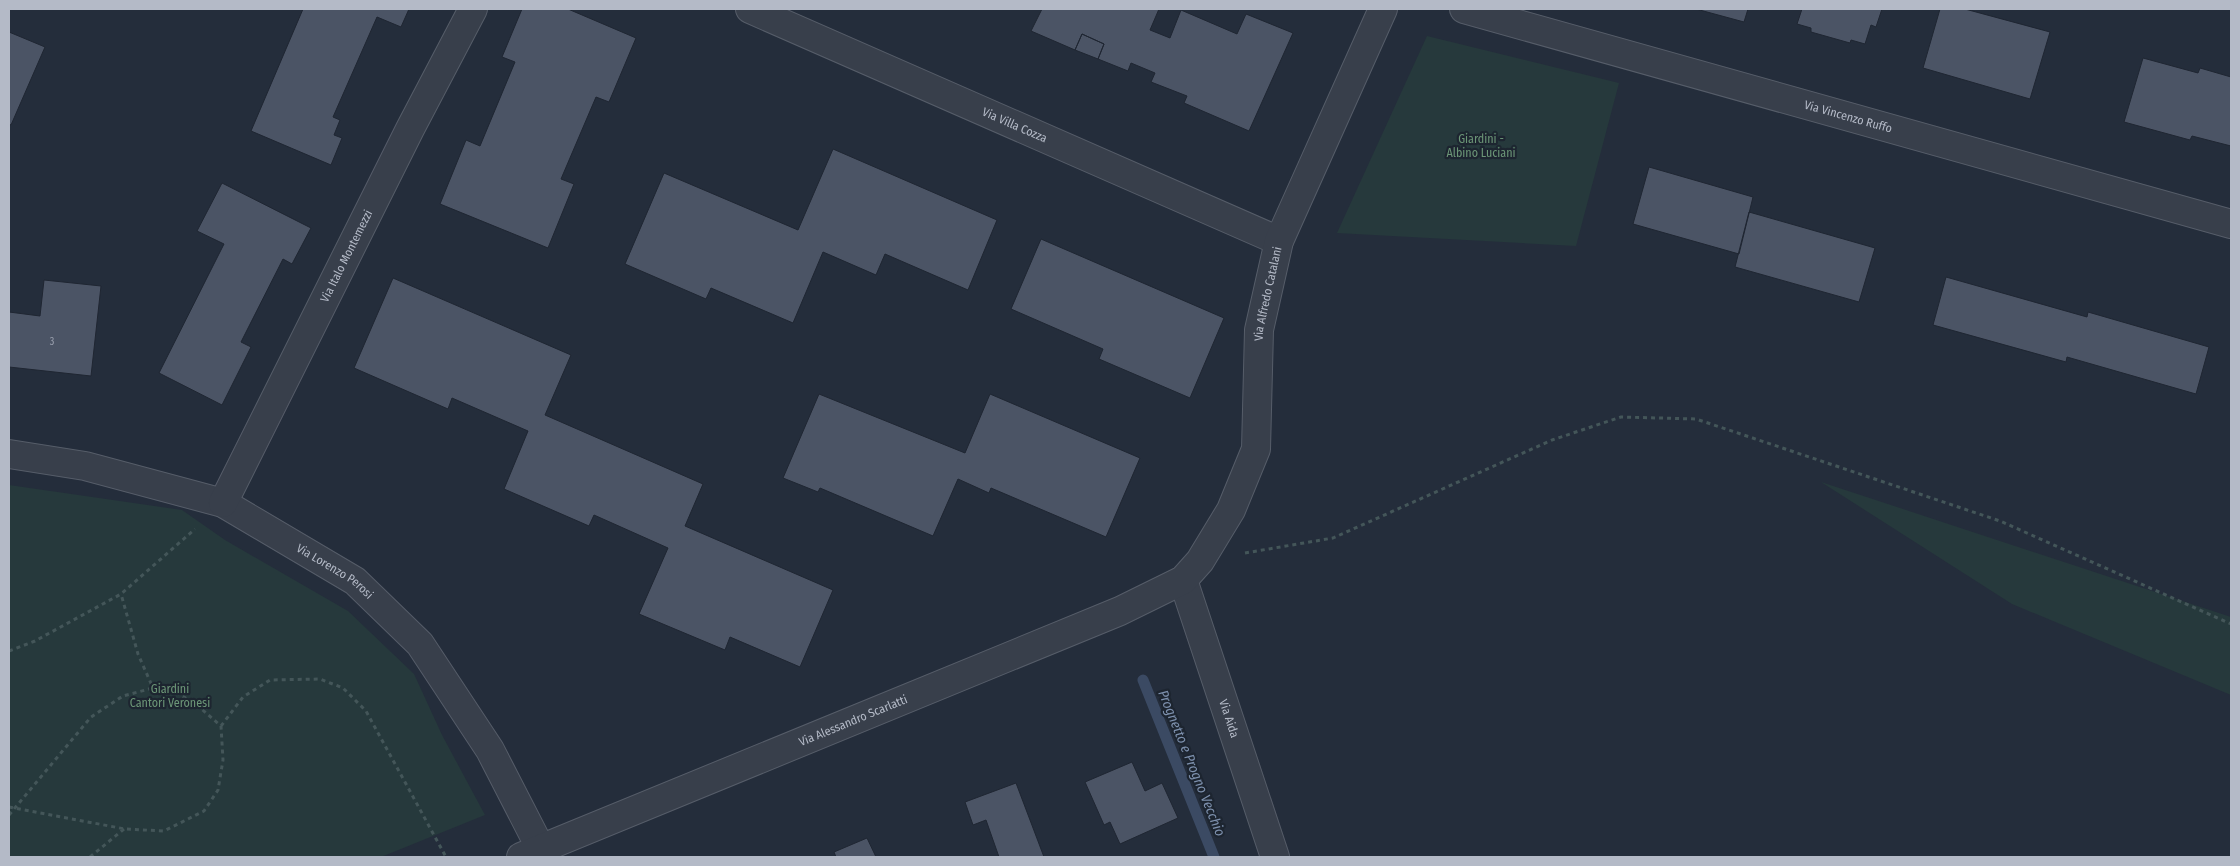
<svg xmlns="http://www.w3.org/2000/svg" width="2240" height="866" font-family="'Fira Sans Condensed',sans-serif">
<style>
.green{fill:#26393c}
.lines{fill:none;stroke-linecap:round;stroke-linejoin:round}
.stream{stroke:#3b4a63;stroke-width:11}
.building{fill:#4b5465;stroke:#1f2632}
.minor-casing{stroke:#565d69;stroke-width:30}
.path{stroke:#445659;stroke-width:3;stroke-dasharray:4 4;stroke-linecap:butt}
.minor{stroke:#383f4b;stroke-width:28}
.labels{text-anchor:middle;stroke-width:4.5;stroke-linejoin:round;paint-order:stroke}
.number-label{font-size:10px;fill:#9aa0ae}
.street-label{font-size:12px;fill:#b4bac7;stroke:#1d2530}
.park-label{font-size:12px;fill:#6c9677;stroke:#1d2530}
.water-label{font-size:14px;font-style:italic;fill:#7d90ad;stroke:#1d2530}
</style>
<rect width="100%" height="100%" fill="#242d3b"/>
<path class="green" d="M1427 36 1619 83 1576 246 1337 233Z
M1821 482 2231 617V695L2012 604Z
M9 485 182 510 225 540 348 611 414 674 442 735 485 815 381 857H9Z"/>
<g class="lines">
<path class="stream" d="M1143 680 1214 857"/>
</g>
<path class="building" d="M303 9H409L401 27 377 17 333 117 340 120 334 135 342 138 331 165 251 131Z
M522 9H568L636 38 609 102 596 97 561 179 574 184 548 248 440 204 466 140 480 146 515 62 502 57Z
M1042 9H1159L1150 30 1170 38 1181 10 1237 34 1246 14 1293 33 1249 131 1184 103 1187 96 1151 82 1155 73 1131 63 1128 71 1098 59 1104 44 1082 34 1075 50 1031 31Z
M1696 9H1748L1744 22Z
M1802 9H1882L1876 27 1871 25 1865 44 1851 40 1850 43 1811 32V28L1797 24Z
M1940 9H1965L2050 32 2030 99 1923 68Z
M9 32 45 47 11 125 9 124Z
M1082 34 1104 44 1098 59 1075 50Z
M2143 58 2198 73 2200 68 2231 77V146L2192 136 2190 140 2124 122Z
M833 149 997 220 968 290 885 254 876 275 823 252 793 323 711 288 706 299 625 264 664 173 798 230Z
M1649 167 1753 197 1739 254 1633 224Z
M222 183 311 228 292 264 283 259 241 342 251 347 222 405 159 373 224 244 197 231Z
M1749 212 1875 248 1859 302 1735 267Z
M1041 239 1224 318 1190 398 1099 359 1103 349 1011 309Z
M1946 277 2087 317 2088 312 2209 347 2196 394 2067 357 2066 362 1933 325Z
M393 278 571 355 545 415 703 484 685 526 833 590 800 667 730 637 725 650 639 614 668 548 594 515 589 526 504 489 528 431 452 398 448 409 354 368Z
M44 280 101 286 91 376 9 367V312L40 316Z
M819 394 965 453 990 394 1140 458 1106 537 991 488 989 493 958 479 933 536 820 488 818 492 783 478Z
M1132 762 1145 791 1162 783 1178 818 1120 844 1110 822 1104 825 1085 782Z
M1016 783 1044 857H999L986 820 973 825 965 802Z
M867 838 876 857H836L834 852Z"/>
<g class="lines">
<defs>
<g id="minor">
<path id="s1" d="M750 9 1279 241"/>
<path id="s2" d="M1464 9 2231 224"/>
<path id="s3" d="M9 454 85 466 223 503 355 581 420 644 490 750 545 857"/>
<path id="s4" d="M223 503 410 129 473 9"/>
<path id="s5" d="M1183 580 1275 857"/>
<path id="s6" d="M521 857 1120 611 1183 580 1200 561 1231 510 1256 449 1259 330 1279 241 1383 9"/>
</g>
</defs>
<use href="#minor" class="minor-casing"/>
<path class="path" d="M1245 553 1333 538 1552 440 1621 417 1696 419 2000 521 2231 624
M9 651 35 641 121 594 195 529
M221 726 243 697 270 680 320 679 343 688 366 711 446 857
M9 807 125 829 164 831 204 811 218 790 223 760 221 726 198 706 173 690 153 688 138 654 121 594
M9 815 91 717 123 696 153 688
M90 857 124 829"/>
<use href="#minor" class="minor"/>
</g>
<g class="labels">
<g class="number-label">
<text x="52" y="345">3</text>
</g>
<g class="street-label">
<text dy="4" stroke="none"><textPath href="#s2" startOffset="399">Via Vincenzo Ruffo</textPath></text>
<text dy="4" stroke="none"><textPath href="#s1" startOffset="289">Via Villa Cozza</textPath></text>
<text dy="4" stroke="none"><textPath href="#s4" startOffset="276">Via Italo Montemezzi</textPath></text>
<text dy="4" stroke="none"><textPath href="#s6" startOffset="1025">Via Alfredo Catalani</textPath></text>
<text dy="4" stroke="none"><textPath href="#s3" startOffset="351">Via Lorenzo Perosi</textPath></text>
<text dy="4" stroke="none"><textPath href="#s5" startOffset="146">Via Aida</textPath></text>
<text dy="4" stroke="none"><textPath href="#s6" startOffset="359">Via Alessandro Scarlatti</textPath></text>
</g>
<g class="park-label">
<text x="1481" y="143">Giardini -<tspan x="1481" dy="14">Albino Luciani</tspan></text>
<text x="170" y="693">Giardini<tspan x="170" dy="14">Cantori Veronesi</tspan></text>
</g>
<g class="water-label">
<text transform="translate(1192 763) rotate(68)" y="5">Prognetto e Progno Vecchio</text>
</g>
</g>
<rect width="2240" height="866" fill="none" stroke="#b4bac7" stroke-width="20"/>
</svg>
